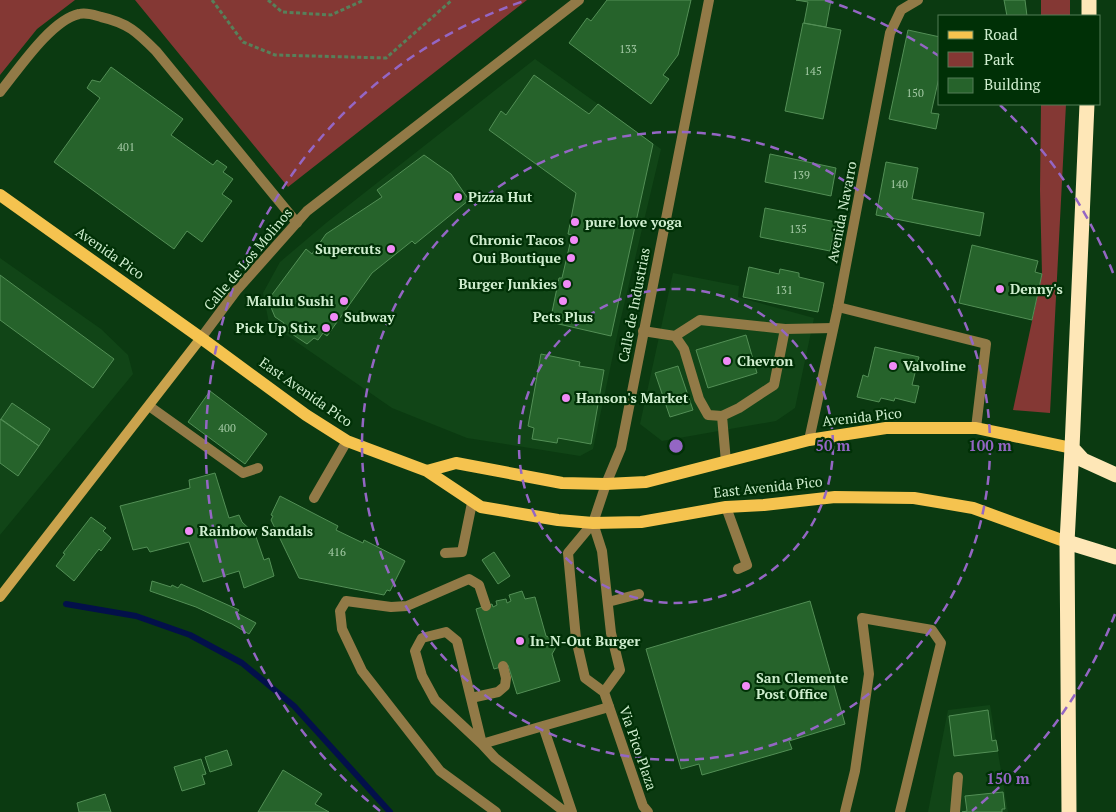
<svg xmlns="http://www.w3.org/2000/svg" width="1116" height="812" font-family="'PT Serif',serif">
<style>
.built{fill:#114517}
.green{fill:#843834}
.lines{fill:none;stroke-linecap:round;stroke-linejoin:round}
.stream{stroke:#03104a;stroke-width:6}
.building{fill:#26632b;stroke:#538f56}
.path{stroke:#57805a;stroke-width:3;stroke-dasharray:4 2.5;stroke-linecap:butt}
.lane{stroke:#927a47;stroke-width:10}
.street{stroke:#927a47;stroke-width:10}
.secondary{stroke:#caa34d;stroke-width:10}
.primary{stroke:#f5c34f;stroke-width:12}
.highway{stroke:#fee7b7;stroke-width:15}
.ring{fill:none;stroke:#9466c4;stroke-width:2.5;stroke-dasharray:9 6}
.poi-dot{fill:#f08bf6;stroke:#003006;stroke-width:2}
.labels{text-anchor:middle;stroke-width:4.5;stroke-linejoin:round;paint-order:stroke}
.number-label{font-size:11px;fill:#a5cba6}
.poi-label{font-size:14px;font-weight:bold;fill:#cfeecf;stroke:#003006;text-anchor:start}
.street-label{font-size:14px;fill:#cfeecf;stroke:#003006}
.centre{fill:#9466c4;stroke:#003006;stroke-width:2.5}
.ring-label{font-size:15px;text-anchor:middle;font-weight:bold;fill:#9466c4;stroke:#003006;stroke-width:4.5;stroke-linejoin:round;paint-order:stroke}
</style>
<rect width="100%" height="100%" fill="#0b3a11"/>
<path class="built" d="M535 59 661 149 620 322 593 449 580 456 467 438 392 408 269 323 263 293 280 262 326 223Z
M0 258 101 329 128 355 133 374 0 535Z
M673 273 739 286 738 297 814 318 795 408 776 421 662 441 640 424Z
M990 705 1008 812H928L948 710Z"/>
<path class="green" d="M0 0H75L37 29 0 75Z
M135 0H527L288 187Z
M1041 0H1070V16H1041Z
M1041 104H1066L1050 413 1013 410 1042 274 1040 190Z"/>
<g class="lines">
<path class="stream" d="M66 604 136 616 190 635 242 663 294 706 390 812"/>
</g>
<path class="building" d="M607 0H691L678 55 663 75 669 79 651 104 569 43 587 18 591 21Z
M796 0H831L826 27 804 23 808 2Z
M1004 0H1025L1027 16H1007Z
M803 23 841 30 823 119 785 111Z
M908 30 940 37V73L931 113 939 114 936 129 889 119Z
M111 67 183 119 171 135 213 165 217 160 227 167 223 172 233 179 222 194 232 201 202 242 187 231 174 249 54 162 100 98 87 88 92 80 100 82Z
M534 75 589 114 598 104 653 144 611 336 550 322 559 278H562L572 235 568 234 576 193 489 130 501 111 506 115Z
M770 154 836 168 831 196 765 182Z
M424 155 451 174 469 200 415 244 412 241 372 273 327 336 323 333 318 340 314 338 307 344 283 328 284 323 275 317 268 300 306 249 312 254 326 234 382 197 377 190Z
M886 162 918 168 912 199 984 213 980 236 876 215Z
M765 208 836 222 830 251 760 237Z
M972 245 1038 261 1035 272 1042 274 1032 320 959 303Z
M749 267 779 274 780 269 799 273V277L824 283 818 312 743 297Z
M0 275 114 359 93 388 0 320Z
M746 335 757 373 708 388 696 350Z
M875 347 919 357 912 385 919 386 915 403 895 398 894 401 881 398 879 402 857 397 863 375 868 377Z
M541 354 580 362 579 366 604 370 591 444 558 438 557 443 532 439 534 428 528 426Z
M678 366 693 410 670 417 655 373Z
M210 391 267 434 245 464 188 422Z
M12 403 50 429 39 446 1 419Z
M0 419 39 446 18 476 0 463Z
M215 473 229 518 239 515 242 522 255 534 264 560 269 558 274 576 244 588 239 571 203 582 189 542 150 552 147 547 133 550 120 506 190 488 189 480Z
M280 496 338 526 336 530 363 543 364 540 405 561 390 591 387 590 384 595 299 578 271 520 273 516 271 515Z
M91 517 106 528 103 531 111 538 101 551 99 549 74 581 56 566 65 554 63 553Z
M494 552 510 576 498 584 482 560Z
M152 581 171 587 172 585 178 588 181 584 239 610 237 613 256 623 249 634 232 624 196 607 150 591Z
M522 591 525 599 535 597 546 636 553 639 555 644V649L552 654 560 681 517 694 508 665 494 669 476 609 492 604 493 607 497 605 496 601 506 599 507 603 511 601 509 595Z
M810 601 845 724 789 741 792 749 702 775 699 764 681 769 646 649Z
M988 710 992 741 996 740 998 751 954 756 949 716Z
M227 750 232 765 210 772 205 757Z
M201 759 206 774 202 775 205 784 182 791 174 767Z
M283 770 322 794 315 804 329 812H258Z
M1003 792 1005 809H1002V812H962L967 811 965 796Z
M105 794 111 812H79L77 803Z"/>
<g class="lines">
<path class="path" d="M212 0 243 42 275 55 386 58 452 0
M268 0 282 12 331 15 364 0"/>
<path class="lane" d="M0 92C18 70 51 20 79 14 87 12 94 15 101 17 128 23 137 32 156 51L297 223
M838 307 986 344 976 428
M643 331 675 336 684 349 699 399 708 415 722 416 726 462
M675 336 700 320 785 329 833 328
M149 406 243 473 258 468
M722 416 739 408 774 385 785 329
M314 498 347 441
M726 507 747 565 738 569
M445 553 462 552 472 503
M608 602 639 594
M486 606 479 585 469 579 407 606 391 607 346 601 340 611 342 629 362 671 440 771 496 812
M471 698 498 692 505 686 506 678 503 666
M543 726 609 707
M482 744 457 641 446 632 422 638 415 651 422 676 435 700 482 744 495 758 565 812
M482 744 543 726 572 812
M845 812 855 771 869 674 862 618 932 630 941 643 900 812
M955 812 958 777"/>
<path class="street" d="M201 338 236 291 307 211 579 0
M809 440 838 307 890 33 901 10 918 0
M593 523 602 551 611 633 620 670 604 692
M648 812 643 806 604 692 585 678 576 639 568 553 593 523 606 484 621 448 709 0"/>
<path class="secondary" d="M0 597 201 338"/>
<path class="primary" d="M0 195 201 338 306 415 347 441 427 471 481 507 558 520 593 523 641 522 726 507 764 505 835 497 914 498 973 508 1067 542
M427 471 456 463 562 483 606 484 646 482 809 440 886 428H976L1072 448"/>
<path class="highway" d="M1089 16V0
M1072 448 1083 460 1116 475
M1067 542 1116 557
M1069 812 1067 542 1072 448 1087 104"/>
</g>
<g class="ring">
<circle cx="676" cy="446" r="157"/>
<circle cx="676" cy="446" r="314"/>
<path d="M1115 614A470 470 0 0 1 972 811M380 811A470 470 0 0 1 527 0M825 0A470 470 0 0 1 939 56M1000 105A470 470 0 0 1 1115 278"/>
</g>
<g class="poi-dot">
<circle cx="458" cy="197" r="5"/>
<circle cx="575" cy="222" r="5"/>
<circle cx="574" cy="240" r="5"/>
<circle cx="391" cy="249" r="5"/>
<circle cx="571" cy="258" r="5"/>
<circle cx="567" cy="284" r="5"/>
<circle cx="1000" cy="289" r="5"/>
<circle cx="344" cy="301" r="5"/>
<circle cx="563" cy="301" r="5"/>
<circle cx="334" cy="317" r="5"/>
<circle cx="326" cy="328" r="5"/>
<circle cx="727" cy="361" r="5"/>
<circle cx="893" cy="366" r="5"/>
<circle cx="566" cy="398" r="5"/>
<circle cx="189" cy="531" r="5"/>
<circle cx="520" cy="641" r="5"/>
<circle cx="746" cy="686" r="5"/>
</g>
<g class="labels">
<g class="number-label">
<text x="628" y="53">133</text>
<text x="813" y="75">145</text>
<text x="915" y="97">150</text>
<text x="126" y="151">401</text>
<text x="801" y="179">139</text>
<text x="899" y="188">140</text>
<text x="798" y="233">135</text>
<text x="784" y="294">131</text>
<text x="227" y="432">400</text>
<text x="337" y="556">416</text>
</g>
<g class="poi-label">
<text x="468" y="202">Pizza Hut</text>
<text x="585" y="227">pure love yoga</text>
<text x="564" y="245" text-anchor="end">Chronic Tacos</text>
<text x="381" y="254" text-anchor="end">Supercuts</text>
<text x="561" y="263" text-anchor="end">Oui Boutique</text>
<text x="557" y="289" text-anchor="end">Burger Junkies</text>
<text x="1010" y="294">Denny's</text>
<text x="334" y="306" text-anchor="end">Malulu Sushi</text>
<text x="344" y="322">Subway</text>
<text x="563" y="322" text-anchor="middle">Pets Plus</text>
<text x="316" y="333" text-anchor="end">Pick Up Stix</text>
<text x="737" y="366">Chevron</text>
<text x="903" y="371">Valvoline</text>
<text x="576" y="403">Hanson's Market</text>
<text x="199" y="536">Rainbow Sandals</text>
<text x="530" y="646">In-N-Out Burger</text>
<text x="756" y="683">San Clemente<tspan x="756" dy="16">Post Office</tspan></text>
</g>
<g class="street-label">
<text transform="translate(842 212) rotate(-79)" y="5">Avenida Navarro</text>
<text transform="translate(110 253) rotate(35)" y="5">Avenida Pico</text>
<text transform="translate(248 259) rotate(-50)" y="5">Calle de Los Molinos</text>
<text transform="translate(634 305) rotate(-79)" y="5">Calle de Industrias</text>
<text transform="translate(306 392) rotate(35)" y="5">East Avenida Pico</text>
<text transform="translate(862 417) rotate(-6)" y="5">Avenida Pico</text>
<text transform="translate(768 487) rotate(-6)" y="5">East Avenida Pico</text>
<text transform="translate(638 748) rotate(71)" y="5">Via Pico Plaza</text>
</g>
</g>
<circle cx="676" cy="446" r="8" class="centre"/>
<g class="ring-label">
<text x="833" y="451">50 m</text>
<text x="990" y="451">100 m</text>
<text x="1008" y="784">150 m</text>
</g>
<rect x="938" y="15" width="162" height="90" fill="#003006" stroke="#537c56"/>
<rect x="948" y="31" width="25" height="8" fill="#f5c34f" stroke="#537c56"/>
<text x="984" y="40" font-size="15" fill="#cfeecf">Road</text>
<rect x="948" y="52" width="25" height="15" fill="#843834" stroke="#537c56"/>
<text x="984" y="65" font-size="15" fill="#cfeecf">Park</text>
<rect x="948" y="78" width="25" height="15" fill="#26632b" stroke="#537c56"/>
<text x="984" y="90" font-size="15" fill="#cfeecf">Building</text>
</svg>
